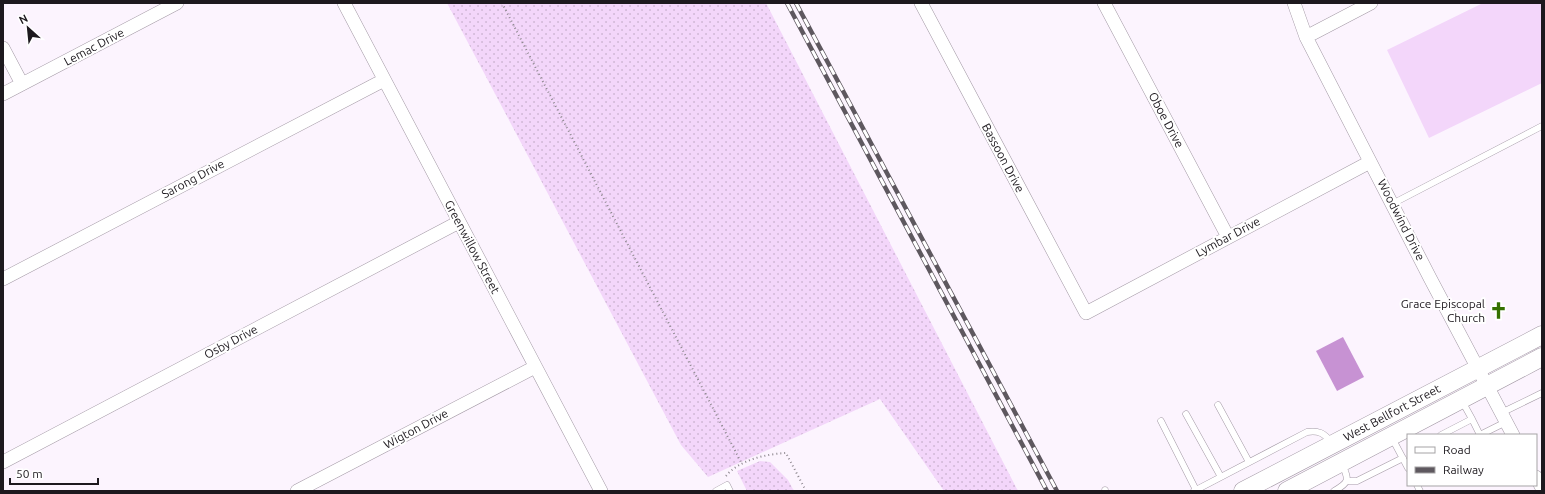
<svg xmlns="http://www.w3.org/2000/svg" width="1545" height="494" font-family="Ubuntu,sans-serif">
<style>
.grass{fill:url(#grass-dots)}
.pitch{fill:#f3d6fa}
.water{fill:#c792d3}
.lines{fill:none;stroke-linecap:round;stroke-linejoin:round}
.service-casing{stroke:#a399a5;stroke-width:7}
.minor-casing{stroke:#a399a5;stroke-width:14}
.secondary-casing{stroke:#a399a5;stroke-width:19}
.path{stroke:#8d878e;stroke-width:2;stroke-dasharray:1 3;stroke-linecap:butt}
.service{stroke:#fff;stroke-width:6}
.minor{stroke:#fff;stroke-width:13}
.secondary{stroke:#fff;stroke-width:18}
.rail-casing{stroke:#5e585f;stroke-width:4.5}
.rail{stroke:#fff;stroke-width:3;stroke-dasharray:9;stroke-linecap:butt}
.labels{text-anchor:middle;stroke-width:4;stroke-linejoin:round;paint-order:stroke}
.street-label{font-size:12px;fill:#1d191e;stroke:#fff}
.poi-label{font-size:12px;fill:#1d191e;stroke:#fff;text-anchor:end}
</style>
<defs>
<pattern id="grass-dots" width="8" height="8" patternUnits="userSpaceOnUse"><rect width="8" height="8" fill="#f3d6fa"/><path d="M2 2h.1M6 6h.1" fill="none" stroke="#d0b7d6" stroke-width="1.8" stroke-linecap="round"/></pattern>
</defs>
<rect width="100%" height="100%" fill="#fcf4fe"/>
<path class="grass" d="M447 3H766L1018 491H944L880 399 708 477 681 445Z
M760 461 770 462 788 480 794 491H747L737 471Z"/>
<path class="pitch" d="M1483 3H1542V83L1429 138 1387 50Z"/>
<path class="water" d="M1343 337 1364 377 1337 391 1316 351Z"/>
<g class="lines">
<defs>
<path id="service" d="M1392 204 1542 126
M1462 401 1472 419
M1218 405 1249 462
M1501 413 1542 393
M1186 414 1221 477
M1161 421 1196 490
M1441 435 1472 419 1480 435 1506 422
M1392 438 1408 468
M1347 481H1357L1403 458
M1417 485 1420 491
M1105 490V491
M716 491 727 485 730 491
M1194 491 1307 432C1318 430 1324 433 1331 442
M1334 491C1350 482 1349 480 1342 464"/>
<path id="minor" d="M344 3 601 491
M921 3 1086 313 1370 162
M1104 3 1228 237
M1294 3 1306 37 1430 278 1513 435
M1306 37 1371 3
M3 48 22 84
M3 94 177 3
M3 279 384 80
M3 462 459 222
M1536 477 1542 488
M297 491 535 367"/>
<path id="secondary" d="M1243 491 1542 335
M1287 491 1542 357"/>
</defs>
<use href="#service" class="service-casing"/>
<use href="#minor" class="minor-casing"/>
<use href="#secondary" class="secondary-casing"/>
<path class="path" d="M502 3 742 464
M726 476C739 460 766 454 786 453L806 491"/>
<use href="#service" class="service"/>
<use href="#minor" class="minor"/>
<use href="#secondary" class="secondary"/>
<defs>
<path id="rail" d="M787 3 1047 491
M796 3 1057 491"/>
</defs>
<use href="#rail" class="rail-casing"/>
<use href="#rail" class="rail"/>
</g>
<defs>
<symbol id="church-bare" viewBox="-9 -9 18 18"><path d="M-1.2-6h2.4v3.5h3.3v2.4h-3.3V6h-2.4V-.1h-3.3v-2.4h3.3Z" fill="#357000" stroke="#fff" stroke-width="2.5" paint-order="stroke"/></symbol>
</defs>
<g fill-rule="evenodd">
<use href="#church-bare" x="1486" y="298" width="25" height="25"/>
</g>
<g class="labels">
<g class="street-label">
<text transform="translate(94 47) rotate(-28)" y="4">Lemac Drive</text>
<text transform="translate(1166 120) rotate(62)" y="4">Oboe Drive</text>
<text transform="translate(1003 158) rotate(62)" y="4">Bassoon Drive</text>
<text transform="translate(193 179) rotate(-28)" y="4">Sarong Drive</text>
<text transform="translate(1401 220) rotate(63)" y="4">Woodwind Drive</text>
<text transform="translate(1228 237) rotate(-28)" y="4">Lymbar Drive</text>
<text transform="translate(472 247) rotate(62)" y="4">Greenwillow Street</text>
<text transform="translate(231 342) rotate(-28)" y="4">Osby Drive</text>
<text transform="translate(1392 413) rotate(-28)" y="4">West Bellfort Street</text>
<text transform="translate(416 429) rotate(-28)" y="4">Wigton Drive</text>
</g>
<g class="poi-label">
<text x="1485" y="308">Grace Episcopal<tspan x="1485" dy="14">Church</tspan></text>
</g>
</g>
<rect width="1545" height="494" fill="none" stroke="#1d191e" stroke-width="8"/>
<rect x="1407" y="434" width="130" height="52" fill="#ffffff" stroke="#a5a3a5"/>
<rect x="1415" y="447" width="20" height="6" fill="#ffffff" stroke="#a5a3a5"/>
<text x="1443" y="454" font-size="12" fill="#1d191e">Road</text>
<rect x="1415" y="467" width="20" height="6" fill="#5e585f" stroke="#a5a3a5"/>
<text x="1443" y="474" font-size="12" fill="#1d191e">Railway</text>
<g transform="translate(28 28) rotate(333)" stroke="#ffffff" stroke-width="3" paint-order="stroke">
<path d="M0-3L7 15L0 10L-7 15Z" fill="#1d191e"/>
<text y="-6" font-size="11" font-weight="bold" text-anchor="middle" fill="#1d191e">N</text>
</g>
<path d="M10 478v6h88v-6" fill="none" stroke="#1d191e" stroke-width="2"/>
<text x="16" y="478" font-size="12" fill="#1d191e" stroke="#ffffff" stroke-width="3" paint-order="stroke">50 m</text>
</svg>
